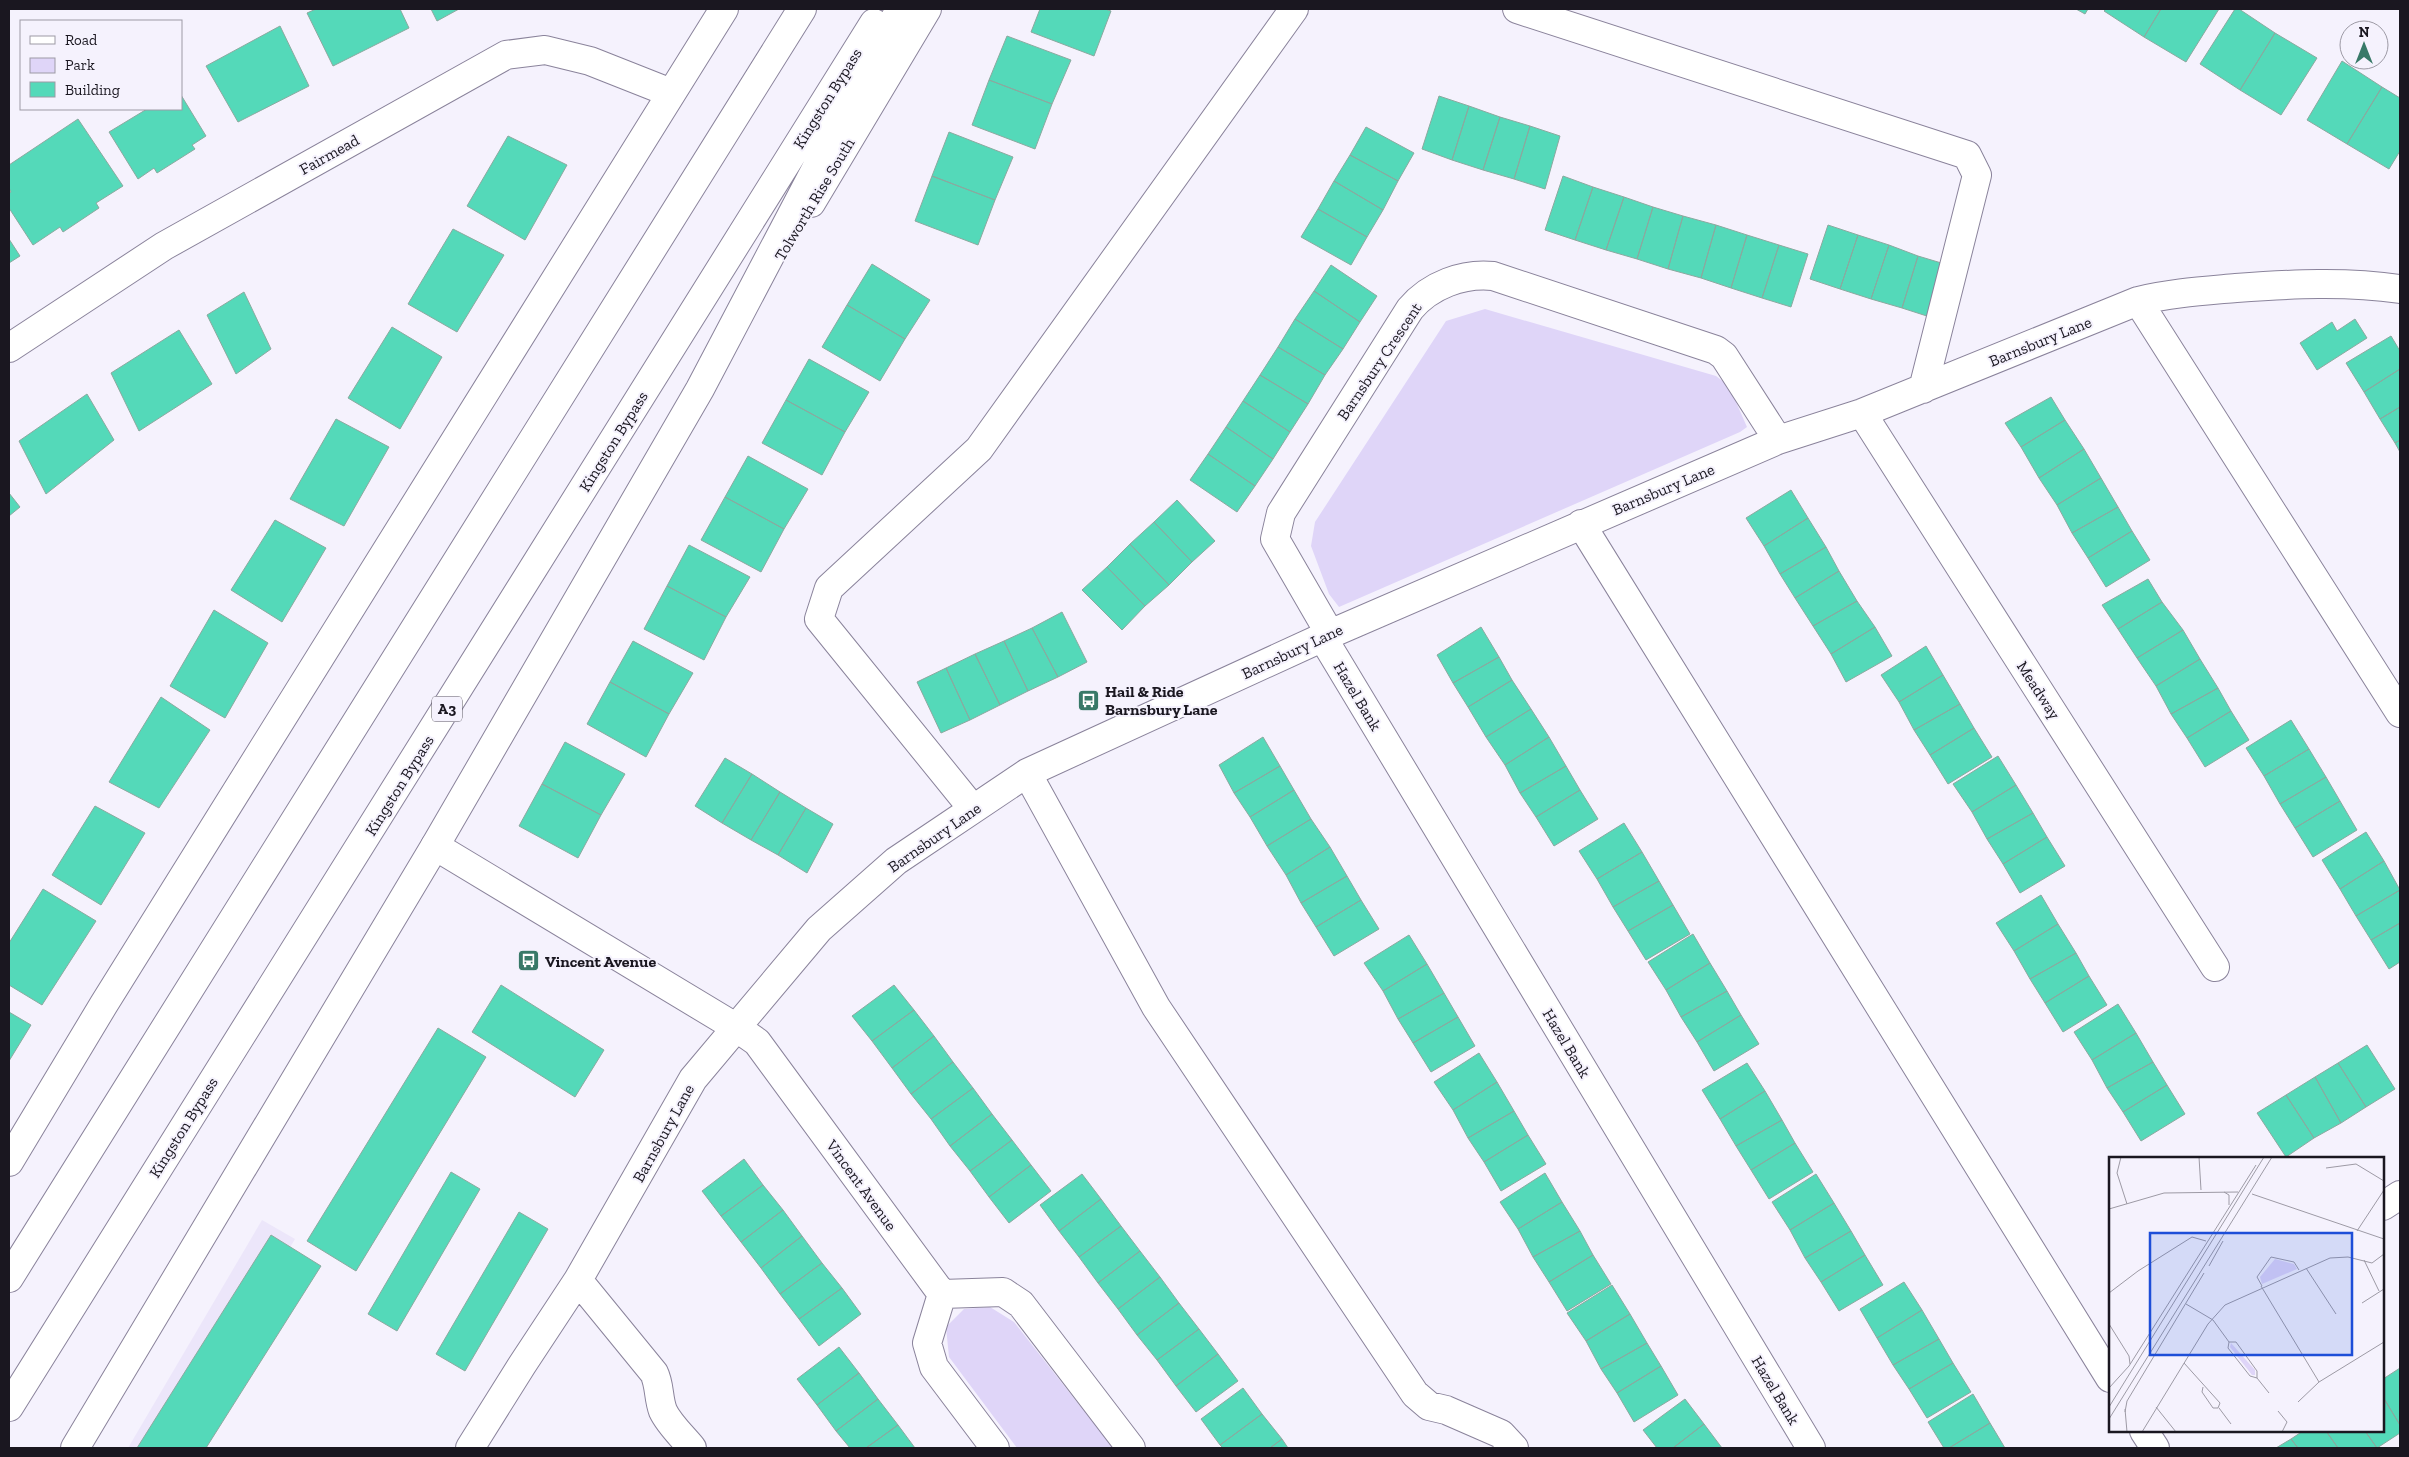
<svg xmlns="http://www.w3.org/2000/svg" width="2409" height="1457" font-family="'Zilla Slab',serif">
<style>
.built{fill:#ece6fa}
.green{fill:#dfd5f8}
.building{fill:#54d9b9;stroke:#8ba99f}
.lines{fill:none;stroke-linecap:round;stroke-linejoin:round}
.minor-casing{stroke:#8a839b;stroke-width:30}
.highway-casing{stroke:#8a839b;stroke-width:30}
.minor{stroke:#fff;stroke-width:28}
.highway{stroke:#fff;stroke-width:28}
.labels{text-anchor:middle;stroke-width:4;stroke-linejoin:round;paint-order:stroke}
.shield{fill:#f5f2fd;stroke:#5c5962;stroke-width:1}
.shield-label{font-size:15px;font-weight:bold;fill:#1a1720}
.street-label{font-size:16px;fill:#1a1720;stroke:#f5f2fd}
.poi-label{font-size:16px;font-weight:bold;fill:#1a1720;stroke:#f5f2fd;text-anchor:start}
.inset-road{fill:none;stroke:#9d9aa5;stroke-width:1}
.view{fill:#1d4ed8;fill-opacity:0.15;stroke:#1d4ed8;stroke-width:2.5}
.inset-edge{fill:none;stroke:#1a1720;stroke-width:2.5}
</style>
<rect width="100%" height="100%" fill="#f5f2fd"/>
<path class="built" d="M262 1220 295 1239 170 1448H128Z"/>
<path class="green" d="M1485 309 1716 376 1729 386 1747 427 1740 432 1339 607 1329 594 1311 546 1315 522 1446 321Z
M990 1307 1014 1322 1113 1448H1017L949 1357 946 1327 964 1309Z"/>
<path class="building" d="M316 9H400L409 28 333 66 307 13Z
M431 9H459L437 21Z
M1040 9H1105L1111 11 1094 56 1031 32Z
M2076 9H2088L2085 14Z
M2106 9H2161L2144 37 2104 11Z
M2161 9H2219L2186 62 2144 37Z
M2235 9H2239L2275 33 2240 90 2200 64Z
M280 26 309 86 238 122 206 66Z
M2275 33 2317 58 2281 115 2240 90Z
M1007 36 1071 60 1052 104 989 80Z
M2342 61 2382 87 2347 144 2307 120Z
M989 80 1052 104 1035 149 972 125Z
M2382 87 2400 98V151L2389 169 2347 144Z
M181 95 206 136 192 145 195 149 157 173 154 168 138 179 109 132 147 109H181Z
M1439 96 1469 106 1452 160 1422 149Z
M1469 106 1500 117 1483 170 1452 160Z
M1500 117 1530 126 1514 179 1483 170Z
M78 119 123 186 96 203 99 208 63 232 60 227 33 245 9 208V193L11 192 9 188V165Z
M1530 126 1560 136 1545 189 1514 179Z
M1366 127 1414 153 1398 181 1350 155Z
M949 132 1013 157 995 200 932 176Z
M508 136 567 165 525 240 467 206Z
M1350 155 1398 181 1383 210 1334 181Z
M932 176 995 200 978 245 915 221Z
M1563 176 1593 187 1575 240 1545 230Z
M1334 181 1383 210 1367 237 1318 209Z
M1593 187 1624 197 1606 250 1575 240Z
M1624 197 1653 207 1637 259 1606 250Z
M1653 207 1683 216 1668 269 1637 259Z
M1318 209 1367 237 1351 265 1301 237Z
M1683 216 1716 225 1701 278 1668 269Z
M1716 225 1747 235 1731 288 1701 278Z
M1828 225 1858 235 1840 289 1810 279Z
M453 229 504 255 457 332 408 304Z
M1747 235 1779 245 1762 298 1731 288Z
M1858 235 1889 245 1871 299 1840 289Z
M9 239 20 256 9 263Z
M1779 245 1808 254 1791 307 1762 298Z
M1889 245 1918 256 1902 308 1871 299Z
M1918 256 1948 265 1933 318 1902 308Z
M872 264 930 300 905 339 847 305Z
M1331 265 1377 296 1360 322 1314 291Z
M1314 291 1360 322 1343 349 1295 319Z
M244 292 271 349 236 374 207 315Z
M847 305 905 339 880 381 822 347Z
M1295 319 1343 349 1325 375 1278 347Z
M2355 319 2367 338 2317 370 2300 343 2332 322 2337 331Z
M392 327 442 357 400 429 348 398Z
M179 330 212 384 139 431 111 373Z
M2391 336 2400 351V369L2364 392 2346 363Z
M1278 347 1325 375 1308 404 1260 375Z
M809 359 869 392 845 432 786 400Z
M2400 369V407L2380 419 2364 392Z
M1260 375 1308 404 1290 432 1243 401Z
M87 394 114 440 46 494 19 441Z
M2051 397 2065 420 2021 447 2005 423Z
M786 400 845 432 822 475 762 443Z
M1243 401 1290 432 1273 459 1226 427Z
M2400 407V440L2395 443 2380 419Z
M336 419 389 447 344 526 290 499Z
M2065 420 2084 449 2039 478 2021 447Z
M1226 427 1273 459 1255 486 1208 454Z
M2400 440V452L2395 443Z
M2084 449 2101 478 2057 505 2039 478Z
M1208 454 1255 486 1237 512 1190 480Z
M748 456 808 489 784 529 725 497Z
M2101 478 2118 507 2072 533 2057 505Z
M1791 490 1808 518 1764 546 1746 518Z
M9 493 20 507 9 516Z
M725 497 784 529 761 572 701 540Z
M1177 500 1215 541 1192 562 1154 522Z
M2118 507 2132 531 2088 558 2072 533Z
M1808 518 1826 547 1780 574 1764 546Z
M275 520 326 548 282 622 231 590Z
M1154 522 1192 562 1169 585 1130 544Z
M2132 531 2150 560 2106 587 2088 558Z
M1130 544 1169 585 1145 606 1107 567Z
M689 545 750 577 726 617 667 586Z
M1826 547 1839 571 1795 598 1780 574Z
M1107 567 1145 606 1122 630 1082 590Z
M1839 571 1857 601 1813 626 1795 598Z
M2148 579 2162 602 2118 629 2102 605Z
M667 586 726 617 704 660 644 629Z
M1857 601 1875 627 1831 654 1813 626Z
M2162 602 2183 630 2137 658 2118 629Z
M214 610 268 643 225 718 170 686Z
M1062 612 1087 662 1058 677 1032 628Z
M1481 627 1499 657 1453 683 1437 655Z
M1875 627 1892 656 1846 682 1831 654Z
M1032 628 1058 677 1028 691 1004 641Z
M2183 630 2200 659 2156 686 2137 658Z
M633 641 693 673 669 714 610 682Z
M1004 641 1028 691 1000 705 975 654Z
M1926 646 1943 675 1899 702 1881 675Z
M975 654 1000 705 970 720 946 668Z
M1499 657 1512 680 1468 707 1453 683Z
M2200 659 2218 688 2171 714 2156 686Z
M946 668 970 720 941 733 917 682Z
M1943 675 1960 704 1914 730 1899 702Z
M1512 680 1531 709 1486 737 1468 707Z
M610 682 669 714 646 757 587 724Z
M2218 688 2231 711 2187 738 2171 714Z
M161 697 210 730 159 808 109 782Z
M1960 704 1974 728 1930 755 1914 730Z
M1531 709 1549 737 1505 765 1486 737Z
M2231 711 2249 740 2205 767 2187 738Z
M2291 720 2309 749 2264 776 2246 748Z
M1974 728 1992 757 1948 784 1930 755Z
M1263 737 1280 766 1234 793 1219 765Z
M1549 737 1566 766 1520 793 1505 765Z
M565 742 625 774 601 815 542 784Z
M2309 749 2326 777 2280 804 2264 776Z
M1998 756 2016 785 1972 812 1953 784Z
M725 758 752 774 722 823 695 806Z
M1280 766 1294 790 1250 817 1234 793Z
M1566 766 1580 790 1536 817 1520 793Z
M752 774 780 792 751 840 722 823Z
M2326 777 2340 801 2295 828 2280 804Z
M542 784 601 815 578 858 519 826Z
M2016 785 2033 813 1987 839 1972 812Z
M1294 790 1311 819 1267 846 1250 817Z
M1580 790 1598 819 1554 846 1536 817Z
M780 792 806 808 778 855 751 840Z
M2340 801 2357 830 2313 857 2295 828Z
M95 806 145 833 101 905 52 875Z
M806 808 833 824 807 873 778 855Z
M2033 813 2047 837 2003 864 1987 839Z
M1311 819 1330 847 1286 875 1267 846Z
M1624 823 1642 852 1597 879 1579 851Z
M2366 832 2384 861 2340 889 2322 860Z
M2047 837 2065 866 2020 893 2003 864Z
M1330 847 1347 876 1301 903 1286 875Z
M1642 852 1659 881 1613 907 1597 879Z
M2384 861 2400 890 2356 916 2340 889Z
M1347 876 1361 900 1316 927 1301 903Z
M1659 881 1673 905 1628 931 1613 907Z
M43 889 96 921 42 1005 9 985V943Z
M2400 890V923L2371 940 2356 916Z
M2041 895 2058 924 2014 951 1996 923Z
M1361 900 1379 929 1334 956 1316 927Z
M1673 905 1690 934 1646 960 1628 931Z
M2400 923V962L2389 969 2371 940Z
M2058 924 2076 953 2030 979 2014 951Z
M1693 934 1710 963 1666 990 1648 962Z
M1409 935 1427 964 1383 991 1364 963Z
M2076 953 2089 976 2045 1003 2030 979Z
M1710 963 1727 991 1681 1017 1666 990Z
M1427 964 1444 993 1398 1019 1383 991Z
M2089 976 2107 1005 2063 1032 2045 1003Z
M501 985 604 1050 575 1097 472 1032Z
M894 985 914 1010 872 1041 852 1016Z
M1727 991 1741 1015 1697 1042 1681 1017Z
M1444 993 1458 1017 1413 1043 1398 1019Z
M2118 1004 2136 1033 2092 1060 2074 1032Z
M914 1010 934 1036 892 1068 872 1041Z
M9 1012 31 1025 9 1061Z
M1741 1015 1759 1044 1714 1071 1697 1042Z
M1458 1017 1475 1046 1431 1072 1413 1043Z
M438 1028 486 1057 356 1271 307 1241Z
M2136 1033 2153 1062 2107 1088 2092 1060Z
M934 1036 953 1062 911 1094 892 1068Z
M2367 1045 2395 1089 2366 1107 2338 1063Z
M1479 1053 1497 1082 1453 1110 1434 1082Z
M953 1062 973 1088 931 1119 911 1094Z
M2153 1062 2167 1085 2123 1112 2107 1088Z
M1747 1063 1765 1091 1720 1119 1702 1090Z
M2338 1063 2366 1107 2341 1123 2315 1077Z
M2315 1077 2341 1123 2314 1138 2286 1095Z
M1497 1082 1514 1111 1468 1138 1453 1110Z
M2167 1085 2185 1114 2141 1141 2123 1112Z
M973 1088 992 1114 950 1146 931 1119Z
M1765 1091 1782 1120 1736 1146 1720 1119Z
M2286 1095 2314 1138 2286 1157 2257 1113Z
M1514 1111 1528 1135 1484 1162 1468 1138Z
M992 1114 1012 1140 970 1171 950 1146Z
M1782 1120 1795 1143 1751 1170 1736 1146Z
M1528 1135 1546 1164 1501 1191 1484 1162Z
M1012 1140 1031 1165 989 1197 970 1171Z
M1795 1143 1813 1172 1769 1199 1751 1170Z
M744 1159 763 1185 721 1216 702 1191Z
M1031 1165 1051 1191 1009 1223 989 1197Z
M451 1172 480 1189 397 1331 368 1314Z
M1545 1173 1562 1202 1518 1229 1500 1202Z
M1082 1174 1101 1199 1059 1231 1040 1205Z
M1816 1174 1834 1203 1790 1230 1772 1202Z
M763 1185 783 1210 741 1242 721 1216Z
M1101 1199 1121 1226 1079 1257 1059 1231Z
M1562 1202 1580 1231 1533 1257 1518 1229Z
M1834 1203 1851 1231 1805 1258 1790 1230Z
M783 1210 802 1236 761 1268 741 1242Z
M519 1212 548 1229 465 1371 436 1354Z
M1121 1226 1140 1251 1098 1283 1079 1257Z
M1580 1231 1593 1255 1549 1282 1533 1257Z
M1851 1231 1865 1255 1821 1282 1805 1258Z
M271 1235 321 1266 206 1448H137Z
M802 1236 822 1263 780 1294 761 1268Z
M1140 1251 1160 1277 1118 1309 1098 1283Z
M1593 1255 1611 1284 1567 1311 1549 1282Z
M1865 1255 1883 1285 1839 1311 1821 1282Z
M822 1263 842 1288 799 1319 780 1294Z
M1160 1277 1179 1303 1137 1335 1118 1309Z
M1904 1282 1922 1310 1877 1338 1860 1309Z
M1612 1285 1630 1314 1586 1341 1567 1313Z
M842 1288 861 1314 819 1346 799 1319Z
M1179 1303 1199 1329 1157 1360 1137 1335Z
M1922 1310 1939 1339 1893 1365 1877 1338Z
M1630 1314 1647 1343 1601 1369 1586 1341Z
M1199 1329 1218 1354 1176 1386 1157 1360Z
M1939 1339 1953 1363 1909 1389 1893 1365Z
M1647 1343 1661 1366 1617 1393 1601 1369Z
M839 1347 859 1373 817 1405 797 1379Z
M1218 1354 1238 1381 1196 1412 1176 1386Z
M1953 1363 1971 1392 1927 1418 1909 1389Z
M1661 1366 1678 1395 1634 1422 1617 1393Z
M2400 1368V1425L2383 1397V1379Z
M859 1373 878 1399 836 1431 817 1405Z
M1243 1388 1262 1414 1220 1445 1201 1419Z
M1973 1394 1990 1423 1949 1448H1944L1928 1422Z
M2383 1397 2400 1425V1433L2377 1448 2365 1431H2383Z
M878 1399 898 1425 866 1448H850L836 1431Z
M1685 1399 1704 1424 1673 1448H1657L1643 1430Z
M1262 1414 1282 1439 1270 1448H1223L1220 1445Z
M1990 1423 2005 1448H1949Z
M1704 1424 1722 1448H1673Z
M898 1425 915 1448H866Z
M2303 1431H2326L2338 1448H2298L2291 1439Z
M2326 1431H2365L2377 1448H2338Z
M1282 1439 1288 1448H1270Z
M2291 1439 2298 1448H2276Z"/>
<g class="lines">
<defs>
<path id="minor" d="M1517 9 1967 155 1977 175 1923 389
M811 203 927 9
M2138 301 2400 713
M9 348 164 246 506 55 545 50 590 61 671 93
M1862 413 2215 967
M1581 524 2110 1378
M1330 634 1275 539 1281 513 1410 309C1430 285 1463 273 1493 276L1716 350 1724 356 1778 440
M1323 638 1811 1448
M1027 773 1156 1007 1415 1394 1429 1406 1446 1410 1501 1434 1514 1448
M973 809 819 619 829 588 979 449 1294 9
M435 846 737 1028 757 1042 942 1294
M2383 1206 2400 1195
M578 1280 654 1373C660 1385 658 1398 663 1411 669 1424 683 1437 692 1448
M942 1294 1003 1292 1021 1304 1131 1448
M942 1294 927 1343 934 1367 995 1448
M2144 1431 2155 1448
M470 1448 522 1365 578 1280 693 1079 819 929 896 861 1027 773 1330 634 1778 440 1862 413 2138 301C2171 293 2203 291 2236 288 2291 284 2346 281 2400 289"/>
<path id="highway" d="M9 1162 104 1004 724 9
M9 1278 802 9
M9 1407 874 23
M75 1448 435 846 700 389 900 9"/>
</defs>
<use href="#minor" class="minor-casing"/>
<use href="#highway" class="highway-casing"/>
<use href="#minor" class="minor"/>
<use href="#highway" class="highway"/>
</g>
<defs>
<symbol id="bus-square" viewBox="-11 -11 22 22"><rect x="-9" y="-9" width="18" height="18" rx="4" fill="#387968" stroke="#f5f2fd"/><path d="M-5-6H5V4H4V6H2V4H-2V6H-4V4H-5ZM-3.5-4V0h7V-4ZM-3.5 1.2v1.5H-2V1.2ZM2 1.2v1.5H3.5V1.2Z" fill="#fff"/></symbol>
</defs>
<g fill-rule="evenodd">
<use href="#bus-square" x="1076" y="688" width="25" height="25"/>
<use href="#bus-square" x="516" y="948" width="25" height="25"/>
</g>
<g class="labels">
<rect class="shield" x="432" y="696.5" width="30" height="25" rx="4"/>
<g class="shield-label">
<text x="447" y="714">A3</text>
</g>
<g class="street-label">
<text transform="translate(827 98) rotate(-58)" y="6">Kingston Bypass</text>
<text transform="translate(329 154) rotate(-29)" y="6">Fairmead</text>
<text transform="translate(814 199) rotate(-59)" y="6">Tolworth Rise South</text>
<text transform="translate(2040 341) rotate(-22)" y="6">Barnsbury Lane</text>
<text transform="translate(1379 361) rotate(-56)" y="6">Barnsbury Crescent</text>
<text transform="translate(613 441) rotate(-58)" y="6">Kingston Bypass</text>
<text transform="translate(1663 489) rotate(-23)" y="6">Barnsbury Lane</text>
<text transform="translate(1292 651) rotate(-25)" y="6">Barnsbury Lane</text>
<text transform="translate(2039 690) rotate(57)" y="6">Meadway</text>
<text transform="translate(1358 696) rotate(59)" y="6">Hazel Bank</text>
<text transform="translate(399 785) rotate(-58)" y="6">Kingston Bypass</text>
<text transform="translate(934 837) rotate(-35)" y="6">Barnsbury Lane</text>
<text transform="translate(1567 1043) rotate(59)" y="6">Hazel Bank</text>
<text transform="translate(183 1127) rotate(-58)" y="6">Kingston Bypass</text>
<text transform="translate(663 1133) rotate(-61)" y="6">Barnsbury Lane</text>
<text transform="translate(862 1185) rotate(54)" y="6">Vincent Avenue</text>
<text transform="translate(1776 1390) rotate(59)" y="6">Hazel Bank</text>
</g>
<g class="poi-label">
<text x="1105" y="697">Hail &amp; Ride<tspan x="1105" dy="18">Barnsbury Lane</tspan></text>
<text x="545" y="967">Vincent Avenue</text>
</g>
</g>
<g transform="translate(2109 1157)">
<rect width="275" height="275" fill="#f5f2fd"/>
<path d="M166 102 185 107 188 112 153 127 151 120ZM122 186 146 213V218H143L121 190Z" fill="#dfd5f8"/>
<path class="inset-road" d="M12 0 8 16 18 47M90 0 92 33M217 11 247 7 275 24M115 35 120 38V48M143 37 275 82M0 52 55 36 129 35M248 74 275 33M255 103 270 134M100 109 114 84M197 111 227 157M152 129 210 225M153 129 148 120 162 100 185 105 190 113M0 136 29 114 83 80 97 84M253 146 275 132M77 147 104 163 120 185H127L148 214V221L141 219 119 191 120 185M0 167 20 199 21 207M75 206 111 246 109 251H104L93 235 94 230M148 221 160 236M0 231 20 209 147 8M189 245 210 225 275 185M0 250 155 0M47 250 67 275M110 251 122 267M16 252 18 275M169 254 178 265 173 275M16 255 18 244 95 116M0 262 163 0M33 275 99 167 116 148 221 101 239 100 263 106 275 97"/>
<path class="view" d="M41 76H243V198H41Z"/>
<rect width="275" height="275" class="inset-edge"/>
</g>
<rect width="2409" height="1457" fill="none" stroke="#1a1720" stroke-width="20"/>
<rect x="20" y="20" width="162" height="90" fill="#f5f2fd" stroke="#9d9aa5"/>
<rect x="30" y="36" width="25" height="8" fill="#ffffff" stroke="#9d9aa5"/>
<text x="65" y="45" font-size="15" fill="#1a1720">Road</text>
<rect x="30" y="58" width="25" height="15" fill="#dfd5f8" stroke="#9d9aa5"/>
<text x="65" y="70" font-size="15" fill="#1a1720">Park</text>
<rect x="30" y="82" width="25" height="15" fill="#54d9b9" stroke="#9d9aa5"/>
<text x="65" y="95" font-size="15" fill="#1a1720">Building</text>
<g transform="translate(2364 45)"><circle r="24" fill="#f5f2fd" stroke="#9d9aa5"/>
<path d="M0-4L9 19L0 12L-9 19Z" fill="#387968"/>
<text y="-8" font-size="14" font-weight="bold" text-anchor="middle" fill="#1a1720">N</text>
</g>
</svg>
